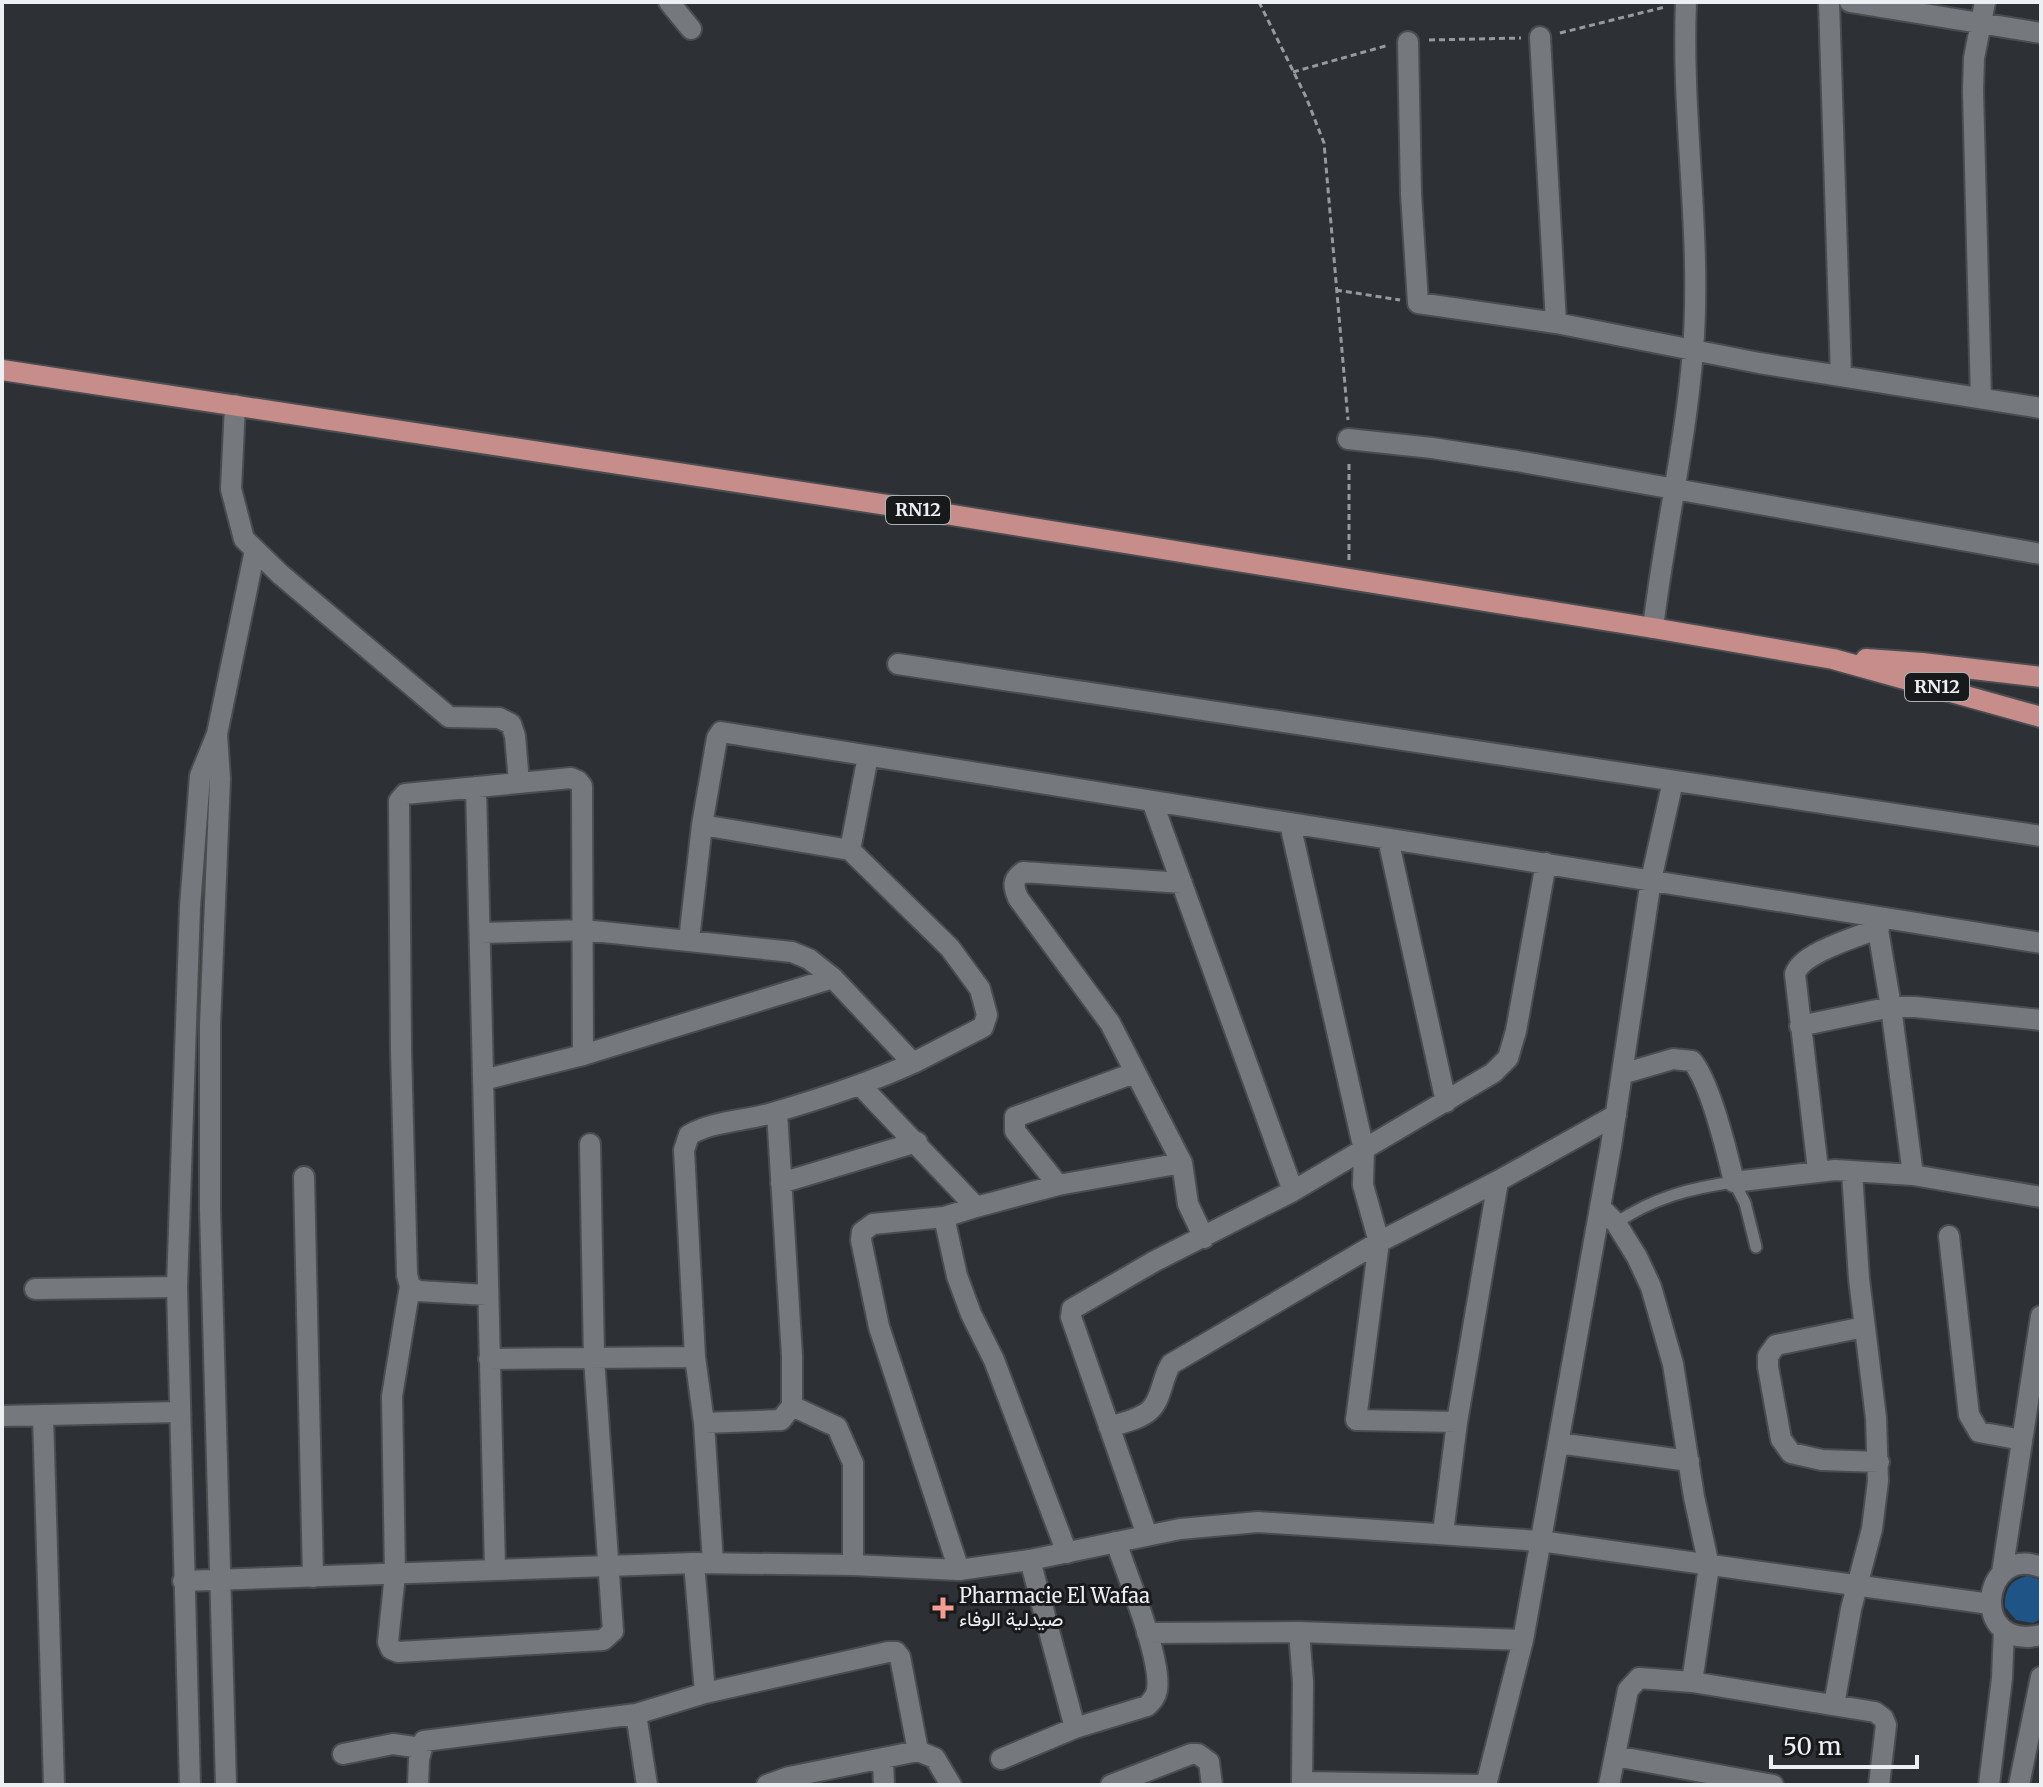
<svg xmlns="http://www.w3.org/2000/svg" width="2043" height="1787" font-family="Merriweather,Vazirmatn,serif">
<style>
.green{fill:#1e5486}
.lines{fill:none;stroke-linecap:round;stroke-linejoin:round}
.lane-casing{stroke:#4a4d4f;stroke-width:15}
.street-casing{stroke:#4a4d4f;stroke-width:24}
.secondary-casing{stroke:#4a4d4f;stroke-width:24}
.primary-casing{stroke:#4a4d4f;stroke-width:24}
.path{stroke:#979a9d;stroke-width:3;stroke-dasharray:6 4;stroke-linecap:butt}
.lane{stroke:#75797e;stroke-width:11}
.street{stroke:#75797e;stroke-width:20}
.secondary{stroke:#75797e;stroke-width:20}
.primary{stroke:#c78d8a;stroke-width:20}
.poi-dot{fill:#f59c93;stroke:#17191a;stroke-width:3}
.labels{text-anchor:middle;stroke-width:6;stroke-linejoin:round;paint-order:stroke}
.shield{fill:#17191a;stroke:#adb0b1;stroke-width:2}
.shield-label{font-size:18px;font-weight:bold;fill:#edf0f2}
.poi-label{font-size:20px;fill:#edf0f2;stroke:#17191a;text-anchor:start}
</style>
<rect width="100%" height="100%" fill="#2d3135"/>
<path class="green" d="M2028 1576 2041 1580V1619L2033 1623 2016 1620 2005 1607C2004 1590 2011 1579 2028 1576Z"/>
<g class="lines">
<defs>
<path id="lane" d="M1616 1223C1653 1198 1690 1188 1734 1182L1745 1203 1756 1247"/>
<path id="street" d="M669 2 691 29
M1829 2 1841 376
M1850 2 2041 33
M1540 37 1556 323
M1408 42 1411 194 1418 303 1556 323 1759 363 2041 408
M1981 398 1973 91 1974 58 1985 2
M235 405 231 489 244 539 280 574 449 717 499 718 511 724 515 736 519 782
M1348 439 1432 448 1517 461 2041 554
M1653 628C1664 535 1686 443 1693 350 1702 234 1681 118 1686 2
M898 664 2041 836
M476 787 495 1569
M1152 801 1293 1191
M1290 824 1364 1150 1363 1185 1379 1242 1356 1420 1457 1422
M702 825 850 850 950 948 980 989 987 1015 983 1027 913 1063 833 978
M1388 839 1446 1102
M850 850 868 756
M1182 883 1023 872C1012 880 1013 886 1018 898L1110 1023 1182 1163 1188 1204 1204 1238
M1876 918 1891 1007 1913 1175
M480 933 584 930 792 952 809 959 833 978 583 1055
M689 940 702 825 717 738 721 732 2041 943
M1800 1026 1891 1007H1915L2041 1020
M1622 1074 1673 1059 1692 1061C1710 1082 1727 1152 1734 1182L1835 1170 1913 1175 2041 1197
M483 1080 583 1055 582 786 578 781 571 778 405 794 399 801 401 1050 407 1275 410 1286 418 1291 487 1295
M861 1086 976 1207 1058 1185 1182 1163
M777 1112 792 1356V1406L781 1420 704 1423 695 1357 684 1150 689 1135C713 1121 745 1121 772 1113 820 1099 867 1084 913 1063
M1818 1170 1795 974C1802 952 1858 937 1879 928
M304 1177 313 1577
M781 1183 917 1142
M1058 1185 1015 1131V1117L1134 1073
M1601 1208 1616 1223 1637 1257 1651 1287 1673 1364 1694 1497 1709 1566 1692 1682
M944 1217 957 1276 971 1314 994 1360 1067 1553
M1949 1236 1969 1415 1979 1432 2022 1440
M410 1286 392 1396 395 1574 388 1642 391 1649 398 1652 603 1640 613 1631 594 1358 590 1144
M35 1289 177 1287
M1864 1327 1776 1345 1768 1356V1367L1781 1439 1791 1453 1822 1460 1879 1462
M489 1359 695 1357
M792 1406 837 1427 853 1463V1565
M43 1415 54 1785
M2 1416 178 1412
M704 1423 713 1563
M1109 1427C1122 1423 1141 1419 1150 1410 1162 1399 1162 1377 1171 1364L1379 1242 1498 1181 1616 1115
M1558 1443 1689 1461
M1443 1533 1457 1422 1498 1181
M1147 1535 1071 1317 1072 1309 1155 1261 1293 1191 1493 1073 1508 1058 1516 1031 1546 863
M1030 1560 1075 1728
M694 1563 705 1693
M959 1570 879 1327 861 1240 862 1232 873 1224 944 1217 976 1207
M1299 1632 1523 1640
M1147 1633 1299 1632 1303 1682 1302 1785
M1834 1705 1851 1609 1872 1529 1878 1481 1876 1418 1859 1279 1852 1172
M636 1714 647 1785
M343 1754 393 1744 421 1748
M1615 1756 1773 1785
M1001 1759 1075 1728 1147 1706C1152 1701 1156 1697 1157 1690 1162 1659 1127 1575 1116 1542
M883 1760 884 1785
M1302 1782 1478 1785
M418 1785 419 1759 424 1741 636 1714 705 1693 888 1652H896L900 1657 918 1751
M767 1785 789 1777 918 1751 935 1758 951 1785
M1111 1785 1191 1754H1198L1209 1762 1212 1785
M1486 1785 1523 1640 1611 1146 1651 880 1673 781
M1609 1785 1628 1690 1639 1678 1692 1682 1875 1712 1883 1718 1886 1725 1879 1785"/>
<path id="secondary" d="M217 734 220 779 210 1025V1210L226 1785
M2041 1567C1981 1544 1968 1652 2041 1635
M2002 1573 2041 1316
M183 1581 694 1563 853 1565 959 1570 1030 1560 1180 1529 1258 1522 1540 1541 1990 1604
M190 1785 177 1287 190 907 200 776 217 734 255 550
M1989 1785 2002 1678 2004 1630
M2019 1785 2041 1677"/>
<path id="primary" d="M2 370 946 514 1653 628 1833 659 2041 717
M1866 659 1922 663 2041 677"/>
</defs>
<use href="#lane" class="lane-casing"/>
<use href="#street" class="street-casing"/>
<use href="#secondary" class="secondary-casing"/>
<use href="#primary" class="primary-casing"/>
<path class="path" d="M1259 2 1306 97 1324 143 1348 420
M1560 33 1665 7
M1429 40 1521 38
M1293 72 1389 45
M1336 290 1400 300
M1349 560V460"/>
<use href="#lane" class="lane"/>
<use href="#street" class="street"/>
<use href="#secondary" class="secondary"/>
<use href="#primary" class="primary"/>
</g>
<path class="poi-dot" d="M939 1596h8v8h8v8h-8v8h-8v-8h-8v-8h8z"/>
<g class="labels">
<g class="shield">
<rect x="886" y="496" width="64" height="28" rx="6"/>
<rect x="1905" y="673" width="64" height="28" rx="6"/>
</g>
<g class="shield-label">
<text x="918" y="516">RN12</text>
<text x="1937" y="693">RN12</text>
</g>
<g class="poi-label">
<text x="959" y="1603">Pharmacie El Wafaa<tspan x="959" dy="23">صيدلية الوفاء</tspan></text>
</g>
</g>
<rect width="2043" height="1787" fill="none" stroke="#edf0f2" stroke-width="8"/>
<path d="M1771 1755v12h146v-12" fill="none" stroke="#edf0f2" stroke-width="4"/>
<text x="1783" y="1755" font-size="24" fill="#edf0f2" stroke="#17191a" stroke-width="6" paint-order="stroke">50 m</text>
</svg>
